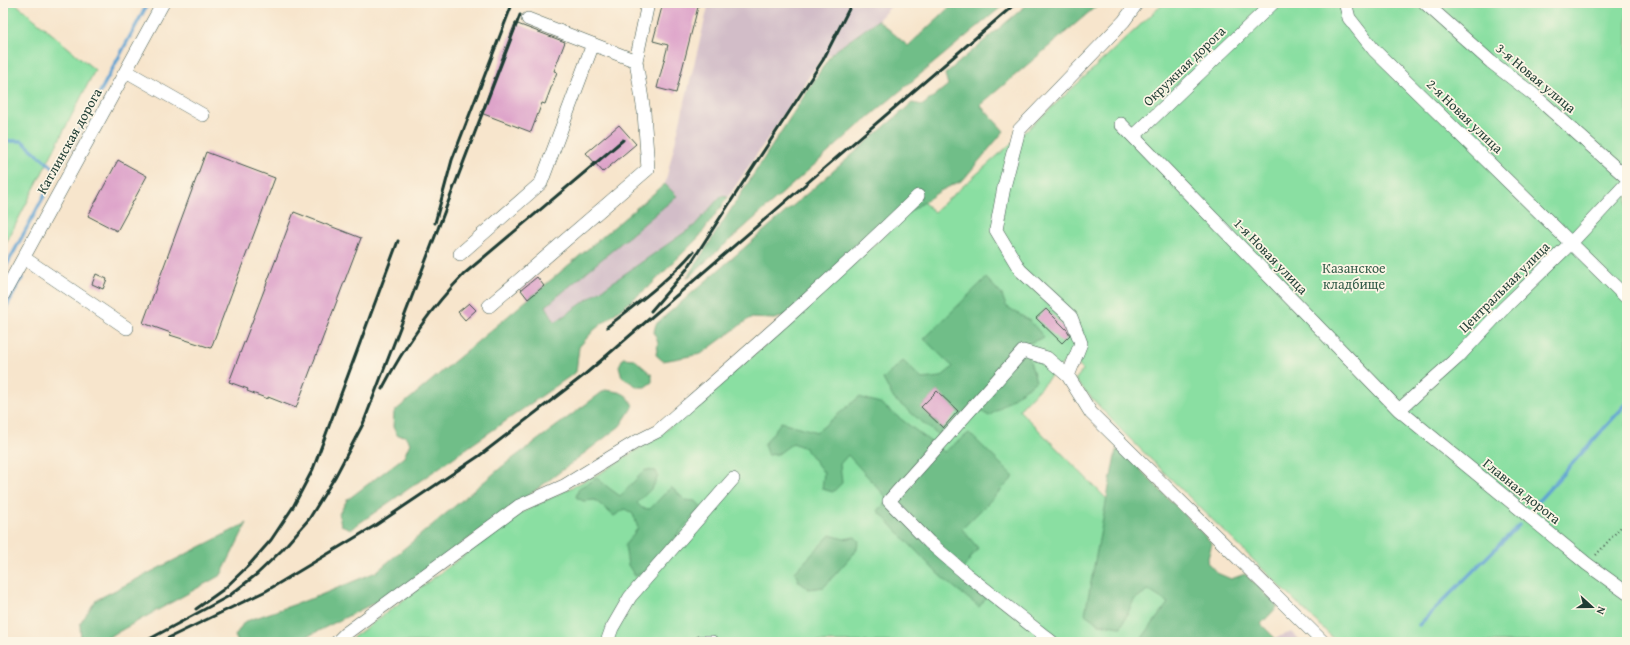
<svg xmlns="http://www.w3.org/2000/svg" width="1630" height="645" font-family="'Gentium Book Plus',serif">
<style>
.industrial{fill:#d2bdc8}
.green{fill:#8adfa2;stroke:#548e6b}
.forest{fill:#6fbe88;stroke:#477e5e}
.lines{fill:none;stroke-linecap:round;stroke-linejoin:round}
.stream{stroke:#5da2d2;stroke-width:3.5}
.building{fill:#dea4ca}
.minor-casing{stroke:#3f564b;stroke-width:14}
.path{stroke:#3f564b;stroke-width:2;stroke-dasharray:1 3;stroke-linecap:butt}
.minor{stroke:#fff;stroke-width:13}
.rail{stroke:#1f3d34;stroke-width:3}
.labels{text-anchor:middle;stroke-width:3.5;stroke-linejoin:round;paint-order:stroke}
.street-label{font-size:14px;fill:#1f3d34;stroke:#fcf5e5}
.park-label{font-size:14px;fill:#345d4a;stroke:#fcf5e5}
</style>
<rect width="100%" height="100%" fill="#fcf5e5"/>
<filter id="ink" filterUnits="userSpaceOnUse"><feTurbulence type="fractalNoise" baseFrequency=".025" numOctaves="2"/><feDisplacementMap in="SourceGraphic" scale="8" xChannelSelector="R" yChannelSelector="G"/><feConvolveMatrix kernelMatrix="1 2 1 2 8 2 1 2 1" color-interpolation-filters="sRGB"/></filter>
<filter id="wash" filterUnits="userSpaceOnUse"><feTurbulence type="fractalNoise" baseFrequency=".012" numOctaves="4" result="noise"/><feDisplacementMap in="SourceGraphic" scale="16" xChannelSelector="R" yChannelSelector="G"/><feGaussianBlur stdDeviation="0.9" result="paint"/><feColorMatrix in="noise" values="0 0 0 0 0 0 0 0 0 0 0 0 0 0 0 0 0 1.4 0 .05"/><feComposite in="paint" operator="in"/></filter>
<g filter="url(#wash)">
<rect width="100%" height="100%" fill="#f7e5cc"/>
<path class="industrial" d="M709 3H894L878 20 819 62 728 197 721 196 694 226 555 322 546 306 677 196 665 184Z
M1292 632 1302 642H1271L1275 638Z"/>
<path class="green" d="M3 3H15L95 70 3 249Z
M1164 3H1627V642H1337L1122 431 1075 380 1083 370 1070 356 1019 410 1248 642H347L521 513 602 472 659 436 784 329 921 200 934 212 1049 110Z"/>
<path class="forest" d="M954 3H1006L858 126 686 279 832 53 878 20 908 46Z
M1029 3H1100L980 105 1004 131 963 180 940 191 890 225 793 313 775 319 750 318 701 354 663 361 656 355 658 343 654 332 656 324 912 103 923 105 948 85 945 74Z
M665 184 677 196 546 306 555 322 694 226 721 196 728 197 699 237 651 285 594 330 579 347 576 372 351 529 341 525 339 514 347 500 404 457 410 443 405 436 397 435 393 427 394 412Z
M986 278 1002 295 1006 306 1030 321 1044 337 1025 345 1036 381 989 416 981 411 967 421 937 391 921 407 944 430 938 435 894 399 883 379 903 361 922 379 941 377 953 367 924 339Z
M623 358 634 359 652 375V382L645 387H638L622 377 619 366Z
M605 390C618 392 627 391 633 406L620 426 540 487 396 592 296 642H238L235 636 244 622 316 597 376 572 504 465Z
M859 397 880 403 944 452 969 433 1014 477 962 529 978 548 960 573 988 596 979 607 939 575 878 511 888 499 848 455 840 464 842 483 833 492 822 489 824 473 805 448 793 443 778 454 768 455 764 445 781 422 817 432Z
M1116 450 1122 451 1212 543 1207 562 1217 573 1231 579 1245 574 1278 606 1261 624 1275 638 1271 642H1139L1168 603 1148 590 1134 600 1121 627 1099 624 1085 614Z
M645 470 656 471 658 476 653 487 637 503 642 508 650 509 671 487 685 500 696 501 701 507 646 571 635 576 628 565 625 545 638 528 633 514 625 509 614 516 595 500 583 501 576 497 579 488 597 478 609 488 620 496Z
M247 523 221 575 100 642H81L80 624 96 600Z
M830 535 844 539 855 537 859 541 856 551 824 587 809 589 799 582 795 572Z"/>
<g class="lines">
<path class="stream" d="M3 141H22L57 171
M3 272 148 3
M3 313 22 278
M1532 508 1627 403
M1419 625 1519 525"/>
</g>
<g id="blocks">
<path class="building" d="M663 3H699L676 93 657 88 668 45 653 41Z
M515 23 565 42 554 71 557 72 545 104 542 103 531 132 481 113Z
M619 125 636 144 603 172 586 153Z
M206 152 275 178 211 348 170 335 171 333 143 323Z
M118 160 147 176 117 231 88 216Z
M294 212 361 238 296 408 268 397V399L247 391 248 389 229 382Z
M96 274 107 279 103 289 92 284Z
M537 277 544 286 528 299 521 290Z
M469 303 476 310 465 320 458 312Z
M1046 309 1067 330 1070 335 1062 343 1036 318Z
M937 391 958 411 943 428 921 407Z"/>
</g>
</g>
<g filter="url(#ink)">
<use href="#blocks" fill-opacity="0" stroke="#3f564b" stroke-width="1"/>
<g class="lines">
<defs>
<path id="minor" d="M1348 3 1346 6 1349 18 1374 50 1627 298
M1425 3 1491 62 1534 95 1627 178
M528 19 636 61
M126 71 203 115
M1121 124 1399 410 1587 564 1627 593
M1134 136 1273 3
M460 254 541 183 593 44
M24 258 127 328
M3 295 163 3
M489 306 648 169 644 112 636 61 648 3
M1068 376 1081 343 1071 317 1020 270 996 230 1004 187 1019 130 1124 21 1137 3
M1399 410 1457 358 1503 309 1571 243 1627 183
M337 642 345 634 519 506 564 486 634 443 658 431C746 354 834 278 918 196
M607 642 612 628 630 597 733 479
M700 642H712
M1052 642 966 574 929 542 889 501 1023 351 1047 358 1068 376 1091 413 1323 642"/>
</defs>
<use href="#minor" class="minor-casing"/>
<path class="path" d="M1596 555 1627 520"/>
<use href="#minor" class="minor"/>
<path class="rail" d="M435 223 452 160 511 7
M651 311 687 269 718 221 823 60 852 3
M607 327C637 303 668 281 693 252
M382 389C404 347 431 308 464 274L623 140
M196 609 224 589 249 565 271 540 293 507 313 469 398 241
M144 642 229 596 257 574 282 550 309 519 335 477 363 424 520 15
M160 642 266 591 376 525 479 456 583 376 1016 3"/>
</g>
</g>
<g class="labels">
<g class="street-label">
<text transform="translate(1184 66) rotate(-44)" y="5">Окружная дорога</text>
<text transform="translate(1536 78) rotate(40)" y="5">3-я Новая улица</text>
<text transform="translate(1465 116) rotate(44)" y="5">2-я Новая улица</text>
<text transform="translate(69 141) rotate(-61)" y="5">Катлинская дорога</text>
<text transform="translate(1271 256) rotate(46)" y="5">1-я Новая улица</text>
<text transform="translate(1504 287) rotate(-45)" y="5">Центральная улица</text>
<text transform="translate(1522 491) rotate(39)" y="5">Главная дорога</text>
</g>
<g class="park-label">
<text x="1354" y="273">Казанское<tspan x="1354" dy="16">кладбище</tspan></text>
</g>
</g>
<rect width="1630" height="645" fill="none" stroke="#fcf5e5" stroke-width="16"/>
<g transform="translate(1592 607) rotate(111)" stroke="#fcf5e5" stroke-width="3" paint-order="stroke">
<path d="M0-3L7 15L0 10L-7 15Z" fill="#1f3d34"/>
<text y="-6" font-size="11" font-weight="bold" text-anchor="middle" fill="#1f3d34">N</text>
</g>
</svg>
